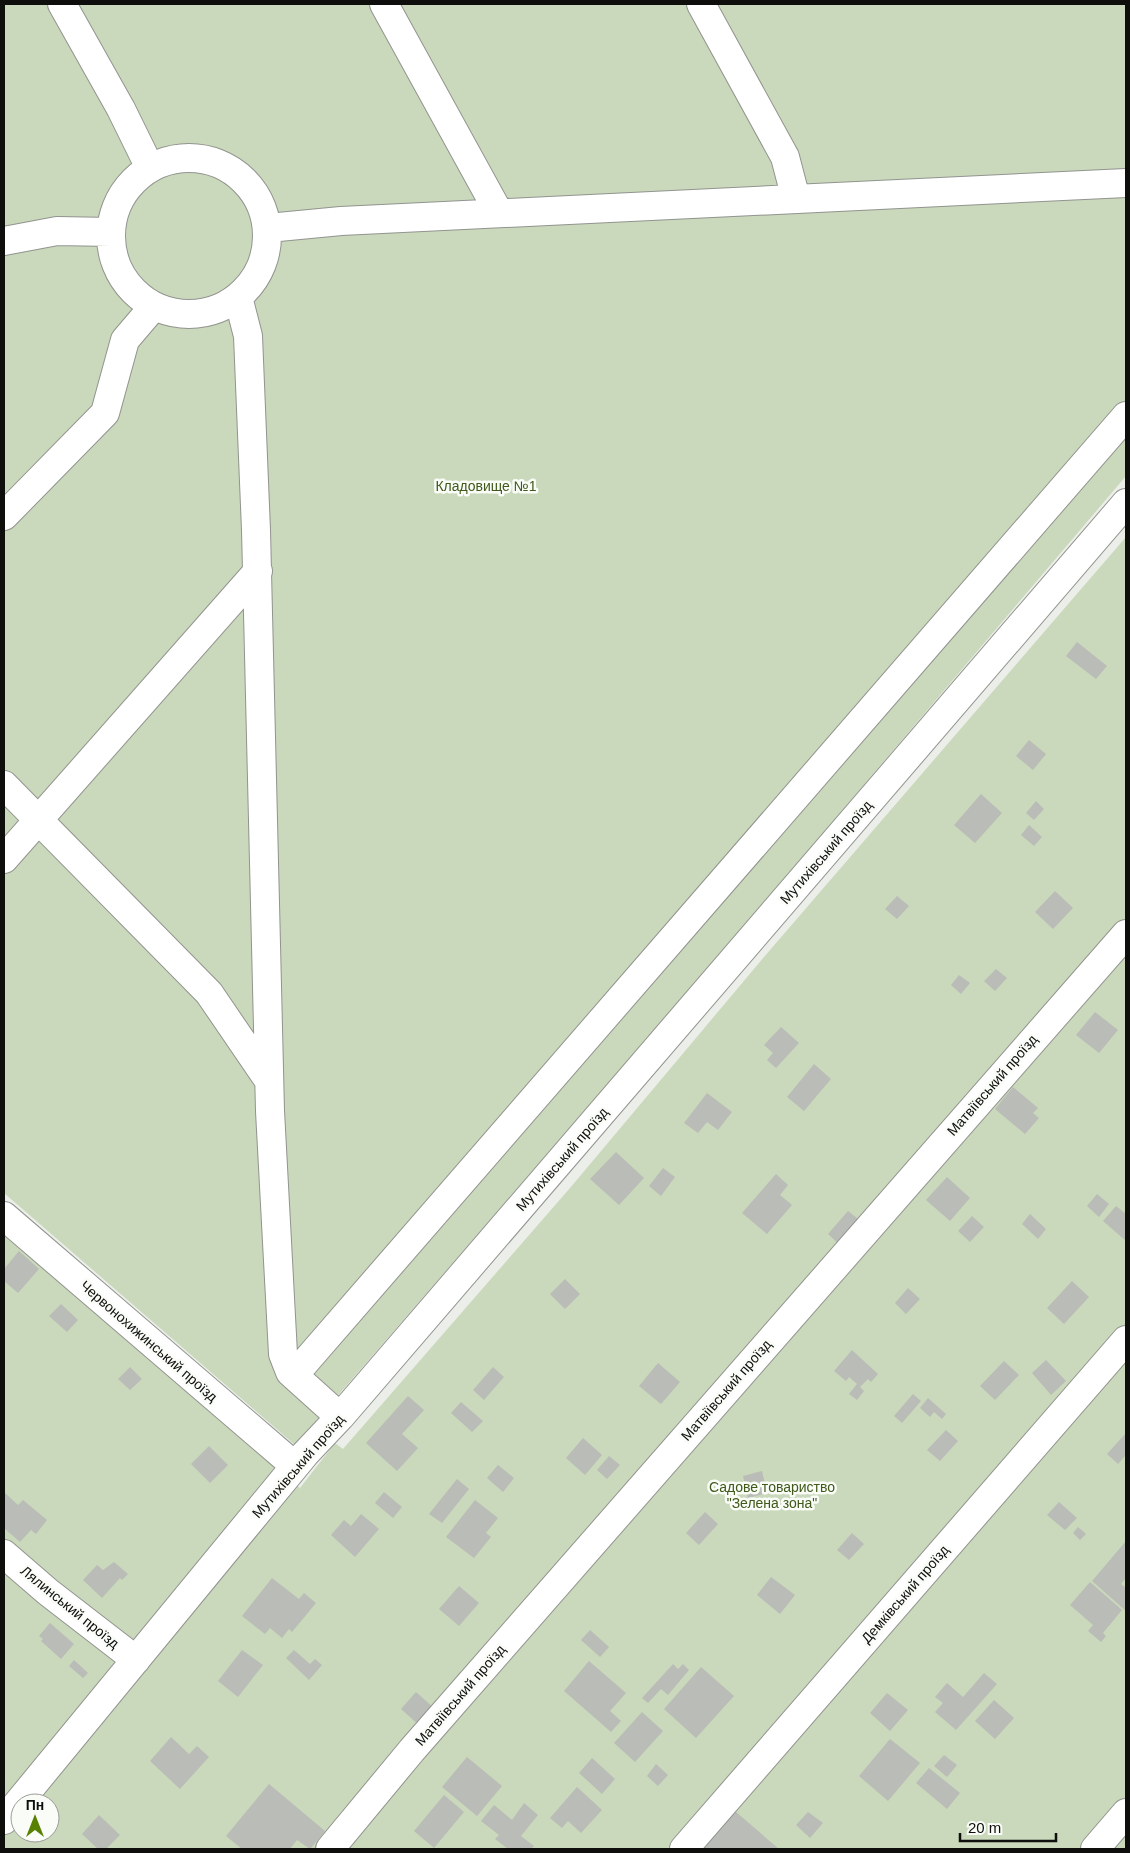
<svg xmlns="http://www.w3.org/2000/svg" width="1130" height="1853" font-family="Helvetica,sans-serif">
<style>
.green{fill:#cad8bb;fill-rule:evenodd}
.building{fill:#babcb7}
.lines{fill:none;stroke-linecap:round;stroke-linejoin:round}
.minor-casing{stroke:#91948f;stroke-width:30}
.minor{stroke:#fff;stroke-width:28}
.labels{text-anchor:middle;stroke-width:5;stroke-linejoin:round;paint-order:stroke}
.park-label{font-size:14px;fill:#40591a;stroke:#f9fcf7}
.street-label{font-size:14px;fill:#0e0f0d;stroke:#f9fcf7}
</style>
<rect width="100%" height="100%" fill="#ecefe9"/>
<path class="green" d="M4 4H1126V476L722 952 295 1445 4 1193Z
M1126 537V1849H4V1235L300 1488 335 1443 343 1449 570 1188 764 957ZM20 1803H50V1833H20Z"/>
<path class="building" d="M1077 642 1107 666 1096 679 1066 656Z
M1029 740 1046 754 1033 770 1016 756Z
M981 794 1002 813 975 843 954 825Z
M1036 801 1044 809 1034 820 1026 813Z
M1029 825 1042 837 1034 846 1021 835Z
M1055 891 1073 908 1053 929 1035 912Z
M897 896 909 906 897 919 885 909Z
M996 969 1007 978 995 991 984 981Z
M959 975 970 983 961 994 951 985Z
M1095 1012 1118 1030 1099 1053 1076 1035Z
M781 1027 799 1043 776 1068 767 1060 773 1053 764 1045Z
M814 1064 831 1079 804 1111 787 1097Z
M1013 1087 1038 1108 1033 1113 1039 1118 1025 1134 995 1109Z
M707 1093 732 1112 718 1130 707 1122 698 1133 684 1123Z
M616 1152 644 1178 619 1205 590 1179Z
M663 1168 675 1177 661 1196 649 1186Z
M776 1174 788 1185 780 1195 792 1205 767 1234 742 1213Z
M947 1177 970 1198 950 1221 926 1200Z
M1097 1194 1109 1204 1099 1217 1087 1206Z
M1116 1206 1126 1214V1241L1103 1221Z
M848 1211 863 1223 842 1247 828 1234Z
M1030 1214 1046 1229 1038 1239 1022 1224Z
M972 1216 984 1227 970 1242 958 1231Z
M19 1251 39 1269 18 1293 4 1281V1269Z
M565 1279 580 1294 565 1309 550 1294Z
M1072 1281 1089 1297 1064 1324 1047 1308Z
M908 1288 920 1299 906 1314 895 1303Z
M61 1304 78 1320 67 1332 49 1316Z
M852 1350 878 1374 871 1382 868 1379 860 1387 864 1391 857 1400 849 1394 857 1384 849 1377 846 1381 834 1371Z
M1046 1360 1066 1381 1051 1395 1032 1373Z
M1004 1361 1019 1375 995 1400 980 1386Z
M658 1363 680 1382 661 1404 639 1386Z
M130 1367 142 1379 130 1390 118 1379Z
M493 1367 504 1377 484 1400 473 1390Z
M913 1394 921 1401 902 1423 894 1416Z
M408 1396 424 1410 402 1434 418 1448 397 1471 366 1443Z
M928 1398 946 1414 942 1419 934 1412 930 1417 920 1408Z
M461 1402 483 1421 472 1432 451 1413Z
M946 1430 958 1441 940 1461 927 1450Z
M1125 1434 1126 1455 1118 1464 1107 1454Z
M583 1438 602 1455 585 1475 566 1458Z
M209 1446 228 1465 210 1483 191 1464Z
M609 1456 620 1465 607 1479 597 1470Z
M498 1465 514 1478 503 1492 487 1478Z
M762 1471 767 1493 748 1498 743 1476Z
M457 1479 469 1489 442 1523 429 1514Z
M4 1492 18 1505 23 1500 47 1520 36 1534 31 1530 20 1542 4 1528Z
M384 1492 402 1507 393 1518 375 1503Z
M475 1500 498 1518 486 1533 491 1537 474 1558 446 1537Z
M1059 1502 1077 1518 1065 1530 1047 1515Z
M705 1512 718 1524 699 1545 686 1533Z
M361 1514 379 1529 355 1557 331 1535 344 1520 351 1526Z
M1078 1527 1086 1534 1080 1540 1073 1533Z
M852 1533 864 1544 849 1560 837 1550Z
M1126 1541V1578L1121 1584 1126 1588V1611L1092 1581Z
M114 1562 128 1574 122 1580 120 1578 102 1598 83 1580 97 1565 103 1570Z
M771 1577 795 1595 780 1614 757 1595Z
M272 1578 299 1599 304 1593 316 1603 292 1632 289 1629 282 1638 270 1628 265 1634 242 1616Z
M1090 1582 1122 1610 1103 1633 1106 1636 1101 1642 1088 1631 1093 1625 1070 1605Z
M459 1586 479 1603 459 1626 439 1609Z
M50 1623 74 1644 61 1659 41 1641 43 1639 39 1636Z
M590 1630 609 1647 600 1657 581 1640Z
M242 1650 263 1665 238 1697 218 1681Z
M294 1650 310 1664 315 1659 322 1665 309 1680 286 1658Z
M74 1660 88 1673 83 1678 69 1666Z
M589 1661 626 1693 610 1711 621 1721 611 1732 564 1691Z
M673 1664 678 1669 683 1664 689 1670 668 1695 661 1689 648 1703 642 1698Z
M701 1667 734 1696 696 1738 664 1709Z
M984 1673 997 1684 956 1730 935 1712 943 1703 935 1697 947 1683 963 1697Z
M416 1692 435 1709 420 1726 401 1709Z
M887 1693 908 1710 890 1731 870 1713Z
M994 1700 1014 1718 995 1739 975 1721Z
M642 1712 663 1731 635 1762 614 1743Z
M171 1737 189 1754 197 1746 209 1757 180 1789 150 1761Z
M890 1739 920 1763 888 1801 859 1776Z
M944 1755 957 1765 947 1777 934 1766Z
M467 1757 502 1786 477 1816 442 1787Z
M592 1758 615 1779 602 1794 579 1773Z
M656 1764 668 1775 658 1786 647 1776Z
M929 1768 960 1793 947 1809 916 1783Z
M269 1784 325 1831 310 1849 297 1840 290 1849H242L226 1836Z
M577 1787 602 1810 581 1833 568 1821 562 1828 550 1818Z
M444 1795 464 1812 434 1848 414 1831Z
M524 1803 538 1815 521 1836 534 1846 531 1849H508L495 1839 499 1835 481 1821 494 1805 512 1820Z
M729 1806 779 1849H692Z
M808 1812 823 1823 810 1838 796 1825Z
M99 1815 120 1835 106 1849H98L82 1834Z"/>
<g class="lines">
<defs>
<path id="minor" d="M62 4 121 109 150 168
M384 4 499 213
M701 4 785 157 796 199
M111 236a78 78 0 1 1 156 0a78 78 0 1 1-156 0Z
M268 228 341 221 1126 183
M4 241 57 231 111 232
M238 297 248 336 256 530 270 1111 283 1354 290 1372 340 1417
M4 516 105 413 125 340 154 306
M4 785 209 993 269 1081
M4 859 258 571
M4 1216 295 1466
M294 1375 1126 416
M4 1554 48 1592 136 1660
M4 1820 305 1454 340 1417 1126 503
M330 1849 412 1750 1126 934
M684 1849 1126 1340
M1095 1849 1126 1813"/>
</defs>
<use href="#minor" class="minor-casing"/>
<use href="#minor" class="minor"/>
</g>
<g class="labels">
<g class="park-label">
<text x="486" y="491">Кладовище №1</text>
<text x="772" y="1492">Садове товариство<tspan x="772" dy="16">"Зелена зона"</tspan></text>
</g>
<g class="street-label">
<text transform="translate(826 852) rotate(-49)" y="5">Мутихівський проїзд</text>
<text transform="translate(992 1085) rotate(-49)" y="5">Матвіївський проїзд</text>
<text transform="translate(562 1159) rotate(-49)" y="5">Мутихівський проїзд</text>
<text transform="translate(149 1341) rotate(41)" y="5">Червонохижинський проїзд</text>
<text transform="translate(726 1390) rotate(-49)" y="5">Матвіївський проїзд</text>
<text transform="translate(298 1466) rotate(-49)" y="5">Мутихівський проїзд</text>
<text transform="translate(905 1594) rotate(-49)" y="5">Демківський проїзд</text>
<text transform="translate(70 1607) rotate(39)" y="5">Лялинський проїзд</text>
<text transform="translate(460 1695) rotate(-49)" y="5">Матвіївський проїзд</text>
</g>
</g>
<rect width="1130" height="1853" fill="none" stroke="#0e0f0d" stroke-width="10"/>
<g transform="translate(35 1818)"><circle r="24" fill="#f9fcf7" stroke="#9b9d99"/>
<path d="M0-4L9 19L0 12L-9 19Z" fill="#588103"/>
<text y="-8" font-size="14" font-weight="bold" text-anchor="middle" fill="#0e0f0d">Пн</text>
</g>
<path d="M960 1833v8h96v-8" fill="none" stroke="#0e0f0d" stroke-width="2.5"/>
<text x="968" y="1833" font-size="15" fill="#0e0f0d" stroke="#f9fcf7" stroke-width="4" paint-order="stroke">20 m</text>
</svg>
